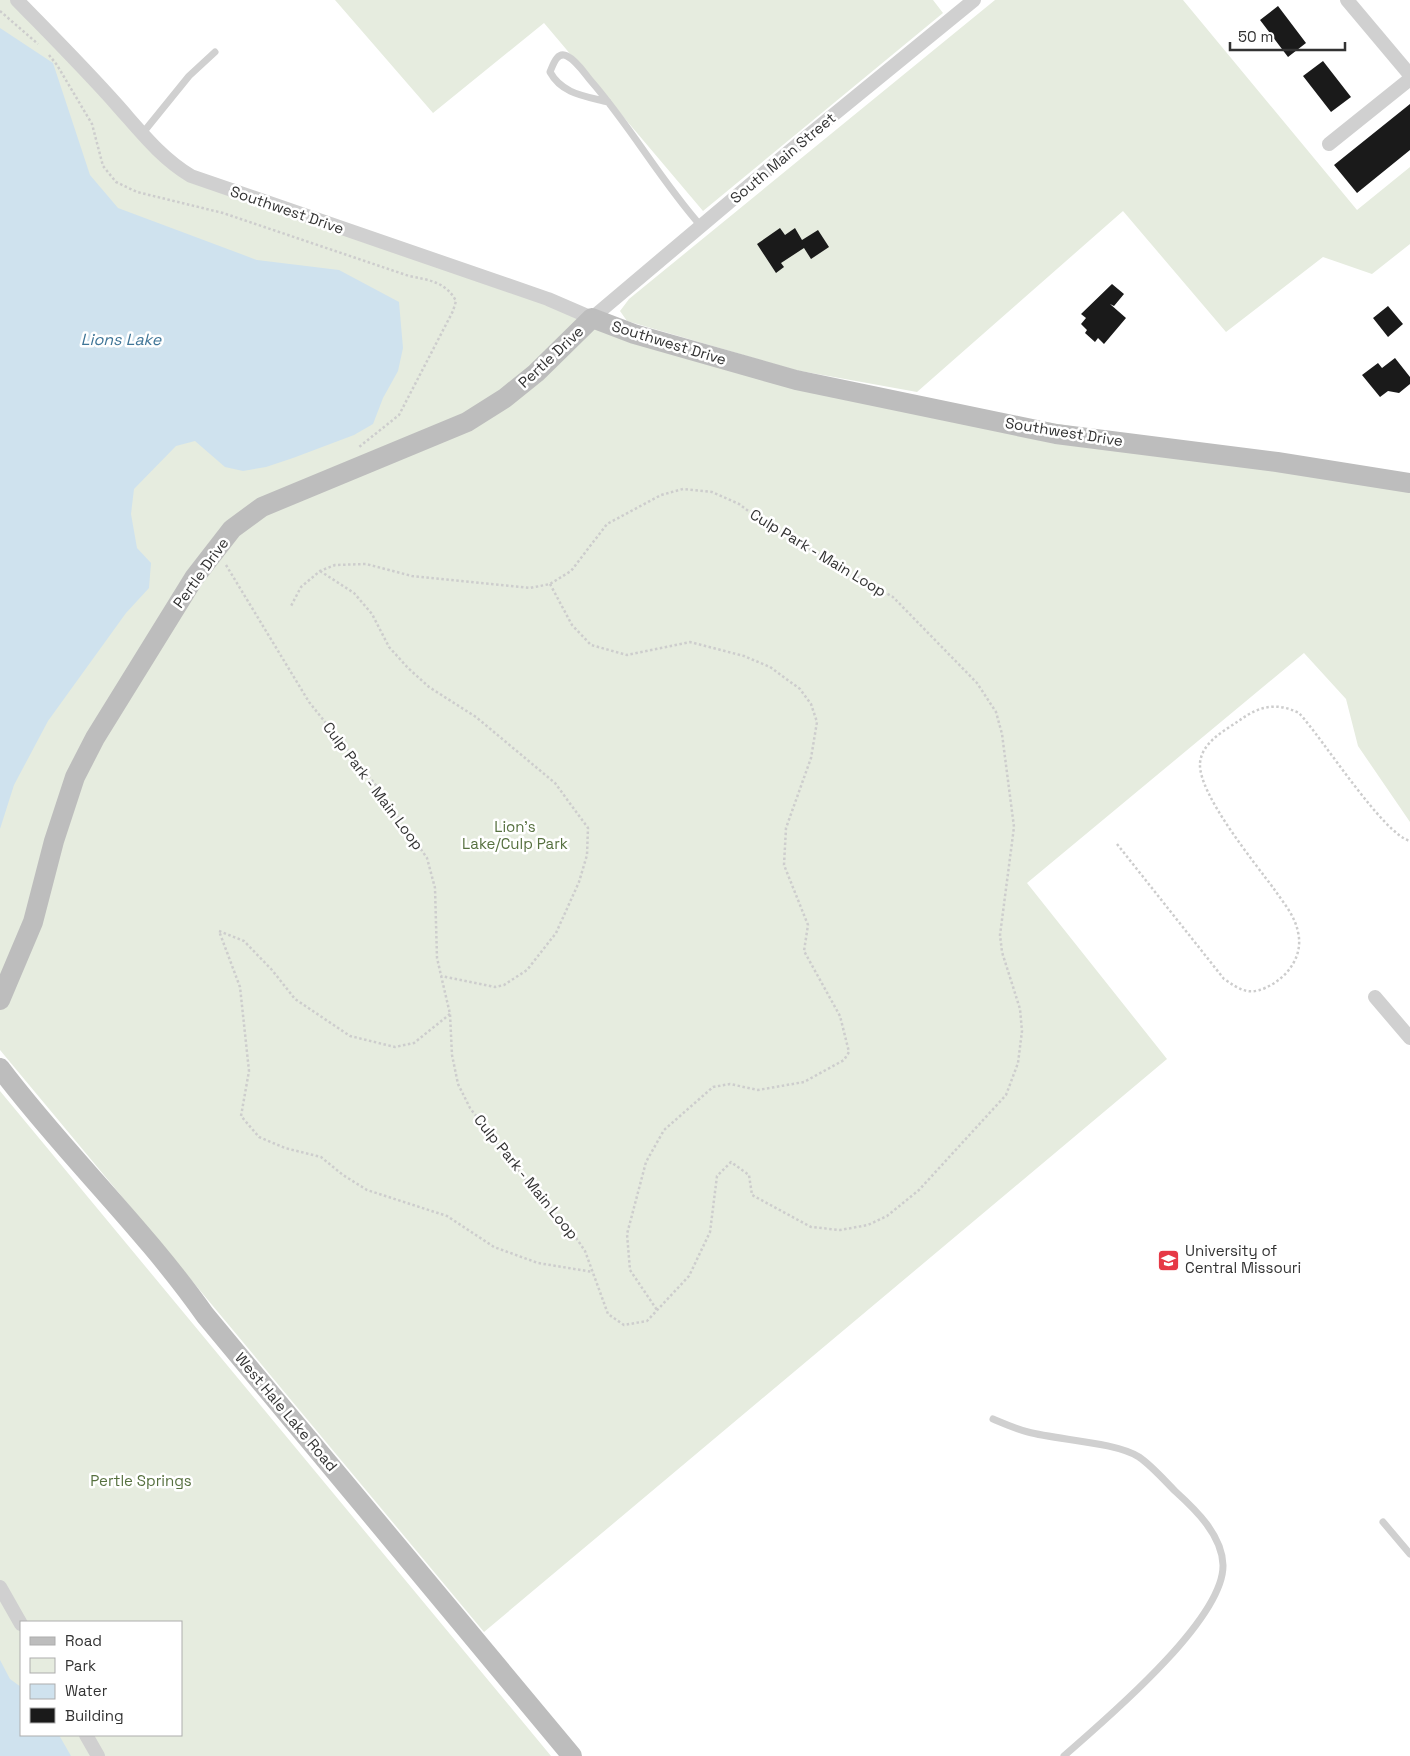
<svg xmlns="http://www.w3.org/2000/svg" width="1410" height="1756" font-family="'Space Grotesk',sans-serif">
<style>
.green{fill:#e6ecdf;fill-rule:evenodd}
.water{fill:#cfe2ee}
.building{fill:#1a1a1a}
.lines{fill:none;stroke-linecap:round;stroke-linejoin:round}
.path{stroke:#cdcdcd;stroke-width:2.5;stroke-dasharray:2.5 2.5;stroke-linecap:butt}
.lane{stroke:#d0d0d0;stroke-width:7}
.street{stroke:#d0d0d0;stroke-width:14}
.secondary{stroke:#bdbdbd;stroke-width:20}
.labels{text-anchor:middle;stroke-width:5;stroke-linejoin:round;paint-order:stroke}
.street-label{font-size:15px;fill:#333;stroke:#fff}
.park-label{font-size:15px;fill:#56703f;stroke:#fff}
.poi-label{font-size:15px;fill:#333;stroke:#fff;text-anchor:start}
.water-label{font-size:16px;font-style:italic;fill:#3f7597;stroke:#fff}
</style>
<rect width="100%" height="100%" fill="#fff"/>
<path class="green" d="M0 0H17L191 176 796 380 1410 483V822L1358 746 1346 699 1304 653 1027 883 1167 1059 484 1632 0 1050Z
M335 0H933L943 13 703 211 544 23 433 113Z
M995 0H1183L1357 210 1410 167V244L1372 274 1323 257 1226 332 1123 211 917 392 795 370 627 321 620 311 629 299Z
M0 1091 551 1756H0ZM21 1622H181V1735H21Z"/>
<path class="water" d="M0 28 53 63 90 175 118 208 257 260 339 270 399 302 403 348 398 371 383 398 373 424 354 435 293 458 266 467 243 471 225 467 195 441 176 446 134 489 131 514 137 548 151 563 149 588 126 613 48 721 14 785 0 829Z
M0 1660 10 1679 21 1687V1735H59L71 1756H0Z"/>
<path class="building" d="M1278 6 1306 43 1288 57 1260 20Z
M1323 61 1351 97 1331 112 1303 76Z
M1410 104V150L1357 193 1334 165Z
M780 228 785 235 795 228 802 240 818 230 829 247 811 259 804 248 781 263 784 267 776 273 757 244Z
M1112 284 1124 294 1114 306 1110 304 1126 318 1104 344 1098 338 1095 342 1085 333 1087 330 1081 324 1086 318 1081 314Z
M1388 306 1403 324 1388 337 1373 318Z
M1395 358 1410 377V384L1399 393 1388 391 1380 397 1362 375 1378 363 1382 368Z"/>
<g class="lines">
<path class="path" d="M0 11 38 44
M49 55 57 65 92 124 103 166 116 182 137 192 223 213 409 276C429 280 446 282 456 301L453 311 399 415 359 447
M226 565 309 702 379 789 427 858 435 888 437 958 450 1014 452 1055 458 1084 470 1108 527 1182 566 1223 585 1251 608 1314 624 1325 647 1321 689 1276 710 1232 717 1176 731 1162 749 1175 752 1195 811 1227 840 1230 868 1225 887 1216 919 1190 1006 1095 1018 1063 1022 1031 1020 1009 1002 952 1000 935 1014 827 1002 734 996 712 977 683 893 597 764 523 739 504 712 492 683 489 661 495 607 524 571 571 550 584 530 588 412 576 366 564 335 565 320 571 301 587 291 606
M320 571 354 593 372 614 389 647 408 668 429 687 476 717 555 783 588 828 587 855 579 882 556 933 527 970 504 985 495 987 441 976
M550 584 572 625 591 645 627 655 690 642 744 656 770 667 800 689 811 704 817 722 811 758 786 828 784 865 808 925 804 951 840 1016 849 1052 844 1060 804 1082 758 1090 730 1084 713 1087 664 1130 646 1162 627 1234 630 1270 657 1310
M1117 844 1224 979C1238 988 1247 996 1265 988 1286 979 1304 957 1298 932 1295 916 1283 902 1274 889 1255 863 1198 794 1200 763 1202 742 1224 731 1240 720 1259 706 1277 702 1299 713 1323 739 1383 834 1410 841
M450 1014 414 1043 395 1047 350 1036 295 999 272 970 244 941 219 931 240 987 249 1071 241 1116 259 1137 285 1148 321 1157 343 1175 367 1190 447 1216 494 1247 538 1263 593 1272"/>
<path class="lane" d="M608 102C585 96 562 94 550 72 553 65 557 51 567 56 577 61 585 74 591 81 631 127 661 181 701 226
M142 134 189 76 215 52
M993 1419C1005 1424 1016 1429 1028 1432 1058 1440 1115 1442 1139 1457 1152 1466 1164 1480 1175 1491 1196 1510 1222 1535 1223 1565 1224 1620 1105 1720 1064 1756
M1383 1522 1410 1554"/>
<path class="street" d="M17 0C51 35 85 69 117 105 141 132 161 158 191 176L548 299 592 318 810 134 974 0
M1347 0 1410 75
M1329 144 1410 79
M1375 997 1410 1038
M0 1587 21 1624
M86 1735 98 1756"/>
<path class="secondary" d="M0 1000 33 922 54 841 75 777 95 738 194 578 232 529 262 507 467 422 505 398 536 373 592 318 634 334 796 380 1056 434 1277 462 1410 483
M0 1068C64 1153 143 1227 205 1315L572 1756"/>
</g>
<defs>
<symbol id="university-square" viewBox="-11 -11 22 22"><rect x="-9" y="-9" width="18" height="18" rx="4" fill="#e63946" stroke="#fff"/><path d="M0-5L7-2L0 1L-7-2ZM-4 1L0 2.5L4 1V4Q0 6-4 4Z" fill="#fff"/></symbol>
</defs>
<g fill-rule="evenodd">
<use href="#university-square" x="1156" y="1248" width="25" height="25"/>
</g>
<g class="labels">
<g class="street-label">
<text transform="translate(783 158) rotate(-40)" y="5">South Main Street</text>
<text transform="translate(287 210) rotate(19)" y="5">Southwest Drive</text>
<text transform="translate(669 343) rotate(17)" y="5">Southwest Drive</text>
<text transform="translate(551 357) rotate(-43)" y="5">Pertle Drive</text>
<text transform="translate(1064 432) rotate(9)" y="5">Southwest Drive</text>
<text transform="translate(818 553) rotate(31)" y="5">Culp Park - Main Loop</text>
<text transform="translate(201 573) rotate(-54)" y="5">Pertle Drive</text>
<text transform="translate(373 786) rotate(53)" y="5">Culp Park - Main Loop</text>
<text transform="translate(526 1177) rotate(51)" y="5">Culp Park - Main Loop</text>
<text transform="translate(286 1412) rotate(50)" y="5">West Hale Lake Road</text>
</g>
<g class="park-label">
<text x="515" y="832">Lion's<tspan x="515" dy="17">Lake/Culp Park</tspan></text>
<text x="141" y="1486">Pertle Springs</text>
</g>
<g class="poi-label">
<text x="1185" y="1256">University of<tspan x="1185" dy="17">Central Missouri</tspan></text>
</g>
<g class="water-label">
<text x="121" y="345">Lions Lake</text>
</g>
</g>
<rect x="20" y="1621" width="162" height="115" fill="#ffffff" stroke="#adadad"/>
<rect x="30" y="1637" width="25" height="8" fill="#bdbdbd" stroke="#adadad"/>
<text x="65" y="1646" font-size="15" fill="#333333">Road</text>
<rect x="30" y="1658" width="25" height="15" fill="#e6ecdf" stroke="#adadad"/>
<text x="65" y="1671" font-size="15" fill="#333333">Park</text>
<rect x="30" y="1684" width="25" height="15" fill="#cfe2ee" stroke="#adadad"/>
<text x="65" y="1696" font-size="15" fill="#333333">Water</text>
<rect x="30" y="1708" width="25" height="15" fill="#1a1a1a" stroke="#adadad"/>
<text x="65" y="1721" font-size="15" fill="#333333">Building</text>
<path d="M1230 42v8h115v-8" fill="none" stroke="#333333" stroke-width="2.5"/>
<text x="1238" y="42" font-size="15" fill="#333333" stroke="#ffffff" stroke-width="4" paint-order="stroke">50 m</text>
</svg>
